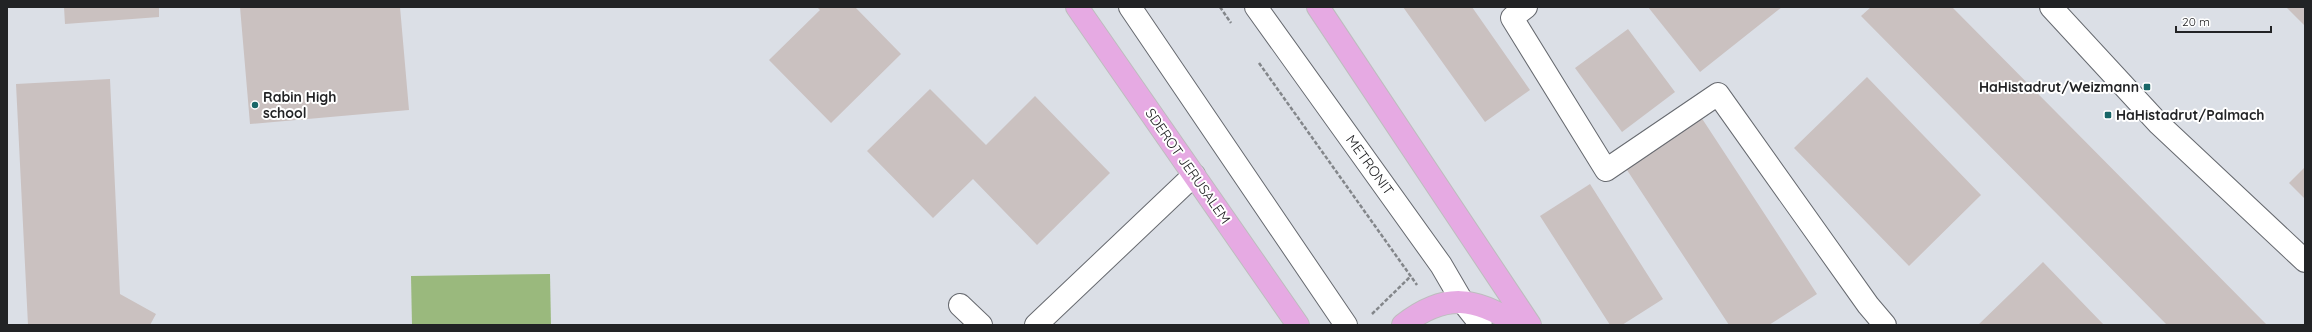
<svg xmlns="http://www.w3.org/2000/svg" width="2312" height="332" font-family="Quicksand,sans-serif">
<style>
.green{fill:#9ab97d}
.building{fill:#cac1c0}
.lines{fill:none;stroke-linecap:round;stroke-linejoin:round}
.minor-casing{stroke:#66696f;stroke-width:24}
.major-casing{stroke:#bdbdbe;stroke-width:24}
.path{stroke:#83868a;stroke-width:2.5;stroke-dasharray:4 2;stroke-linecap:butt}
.minor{stroke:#fff;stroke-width:22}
.major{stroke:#e6aae3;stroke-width:22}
.poi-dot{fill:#186667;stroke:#fff;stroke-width:1.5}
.labels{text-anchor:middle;stroke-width:4;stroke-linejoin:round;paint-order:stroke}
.poi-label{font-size:14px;font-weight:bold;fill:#222325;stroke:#fff;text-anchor:start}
.street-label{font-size:14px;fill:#222325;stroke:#fff}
</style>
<rect width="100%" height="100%" fill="#dbdfe6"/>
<path class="green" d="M550 274 551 325H412L411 276Z"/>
<path class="building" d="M64 7H159V17L65 24Z
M240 7H400L409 110 250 124Z
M817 7H855L901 54 831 123 769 60 820 10Z
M1403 7H1472L1530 90 1485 122Z
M1648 7H1782L1700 72Z
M1871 7H1952L2267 325H2167L1861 16Z
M2286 7H2305V26Z
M1628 29 1675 92 1622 132 1575 68Z
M1867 77 1981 195 1909 266 1794 148Z
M110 79 120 294 156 314 150 325H28L16 84Z
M930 89 986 145 1035 96 1110 173 1037 245 973 179 933 218 867 151Z
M1701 117 1817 294 1769 325H1729L1625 167Z
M2305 167V199L2289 183Z
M1590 184 1663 299 1622 325H1610L1540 216Z
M2043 262 2104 325H1978Z"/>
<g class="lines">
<defs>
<path id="minor" d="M1130 7 1346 325
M1256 7 1441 265 1462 301 1481 325
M1526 7 1512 18 1606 170 1718 94 1868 305 1885 325
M2051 7 2159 124 2305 261
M960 305 981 325
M1036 325 1194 175"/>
<path id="major" d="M1077 7 1298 325
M1318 7 1530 325
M1403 325C1445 292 1476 297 1518 325"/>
</defs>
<use href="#minor" class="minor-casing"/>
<use href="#major" class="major-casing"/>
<path class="path" d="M1220 7 1231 23
M1259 63 1417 285
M1372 314 1411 276"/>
<use href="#minor" class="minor"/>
<use href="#major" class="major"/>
</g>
<g class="poi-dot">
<rect x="2143" y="83" width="8" height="8" rx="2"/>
<circle cx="255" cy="105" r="4"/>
<rect x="2104" y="111" width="8" height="8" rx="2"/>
</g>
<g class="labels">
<g class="poi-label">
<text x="2139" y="92" text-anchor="end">HaHistadrut/Weizmann</text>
<text x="263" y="102">Rabin High<tspan x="263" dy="16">school</tspan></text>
<text x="2116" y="120">HaHistadrut/Palmach</text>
</g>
<g class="street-label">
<text transform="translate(1370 165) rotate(54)" y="5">METRONIT</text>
<text transform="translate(1188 166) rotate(55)" y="5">SDEROT JERUSALEM</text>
</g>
</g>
<rect width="2312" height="332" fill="none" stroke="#222325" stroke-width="16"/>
<path d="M2176 26v6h95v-6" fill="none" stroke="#222325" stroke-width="2"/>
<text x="2182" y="26" font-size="12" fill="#222325" stroke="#ffffff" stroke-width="3" paint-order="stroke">20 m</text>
</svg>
